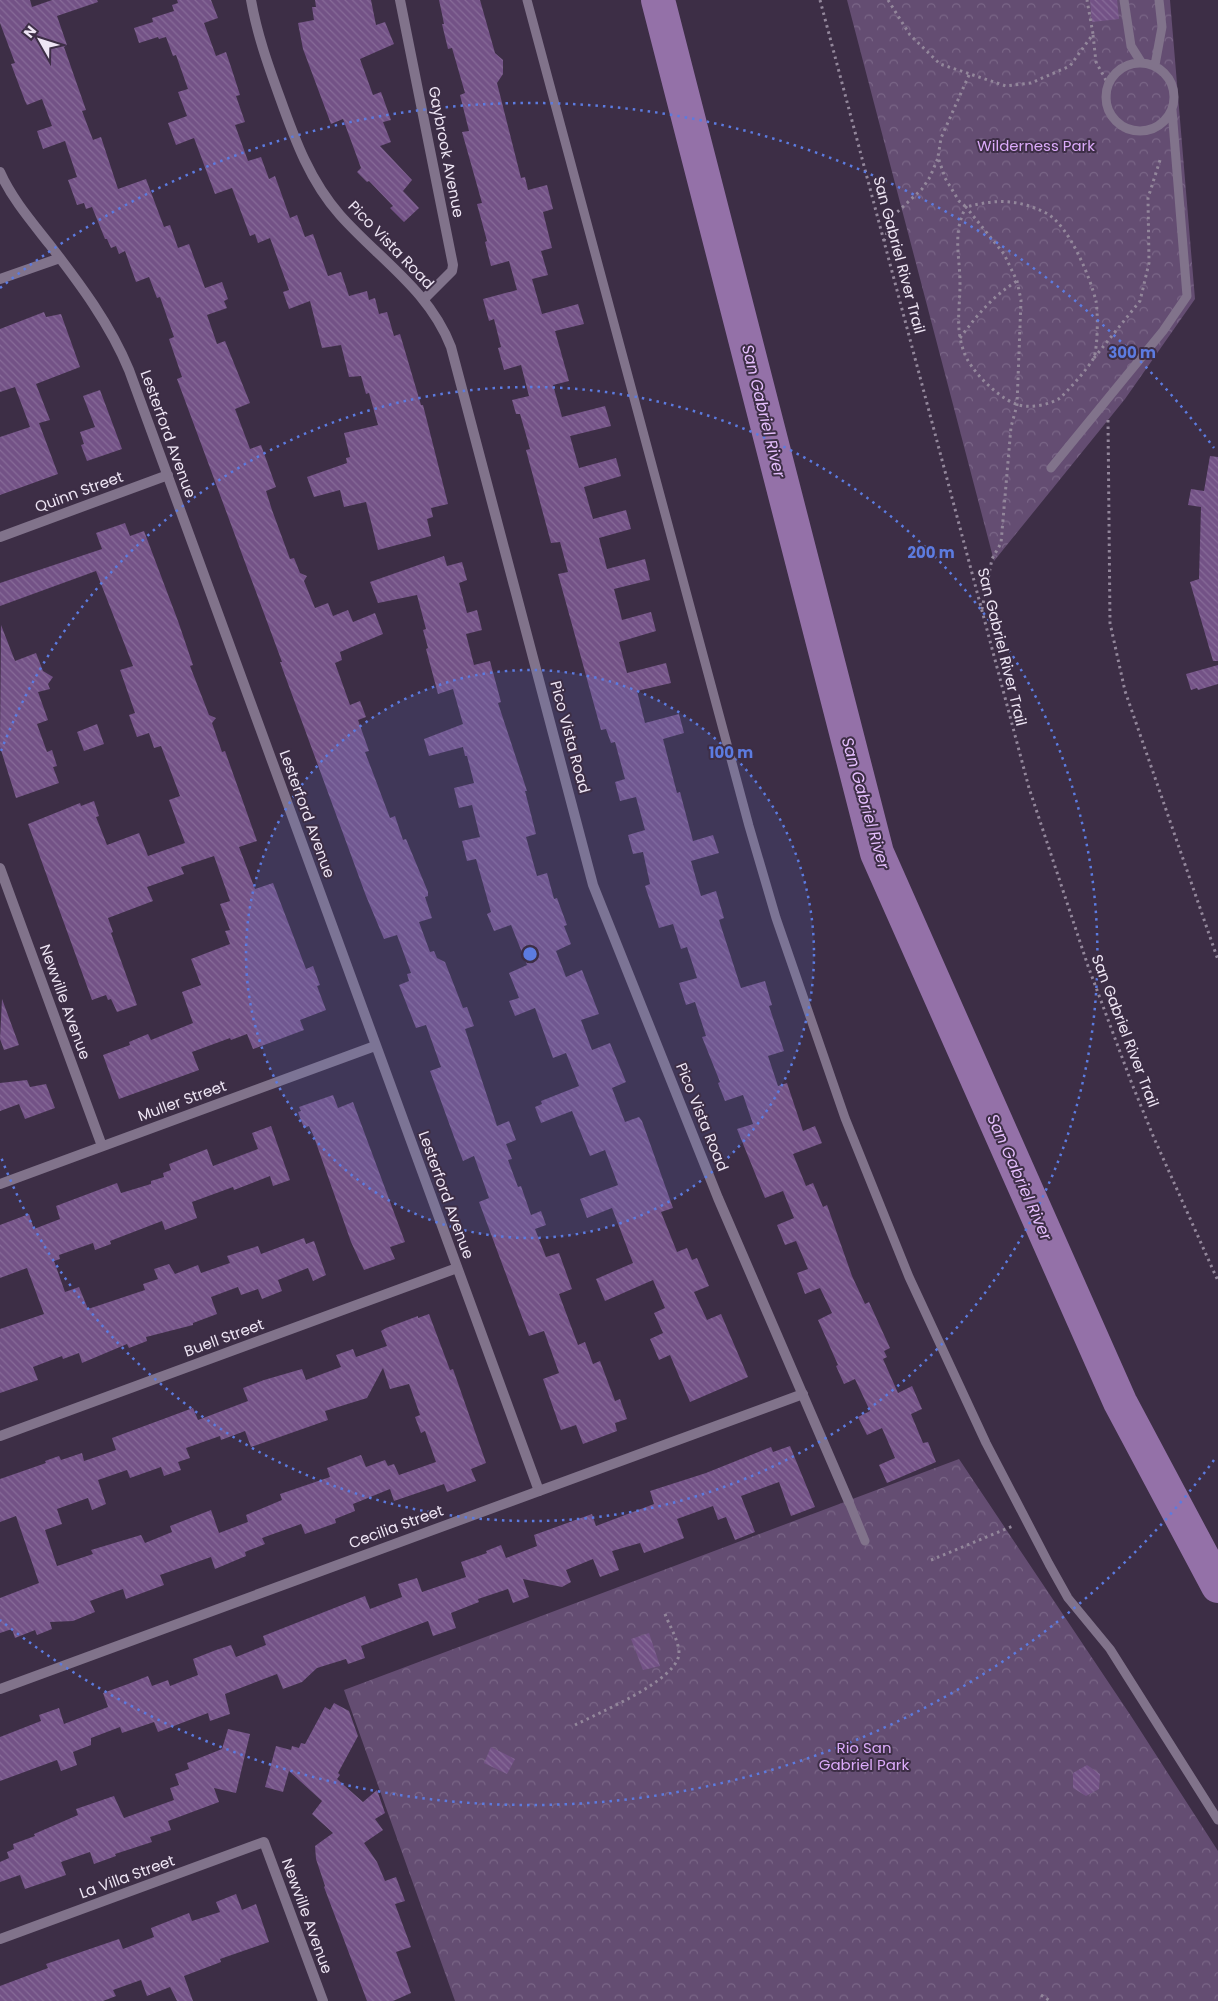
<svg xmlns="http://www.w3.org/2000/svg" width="1218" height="2001" font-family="Poppins,sans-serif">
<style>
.park{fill:url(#park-crowns)}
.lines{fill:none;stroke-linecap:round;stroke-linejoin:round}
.river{stroke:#9471a8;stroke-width:34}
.building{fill:url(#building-back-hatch);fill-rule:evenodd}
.path{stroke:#93879b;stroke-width:3;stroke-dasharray:2.5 4;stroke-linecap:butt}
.service{stroke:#81738b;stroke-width:9}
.minor{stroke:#81738b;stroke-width:10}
.tertiary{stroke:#81738b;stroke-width:10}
.ring{fill:none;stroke:#5c7be0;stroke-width:2.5;stroke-dasharray:2.5 5}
.labels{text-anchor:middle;stroke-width:4;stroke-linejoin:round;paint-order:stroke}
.park-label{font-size:15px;fill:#dcabfa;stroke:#3d2e46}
.street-label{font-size:15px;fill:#eee5f4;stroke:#3d2e46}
.water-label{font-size:16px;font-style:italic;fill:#e6bffe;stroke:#3d2e46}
.centre{fill:#5c7be0;stroke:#3d2e46;stroke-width:2.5}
.ring-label{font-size:15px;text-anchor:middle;font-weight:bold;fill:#5c7be0;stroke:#3d2e46;stroke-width:4;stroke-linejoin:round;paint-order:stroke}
</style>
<defs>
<pattern id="park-crowns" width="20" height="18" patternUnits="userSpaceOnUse" patternTransform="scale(1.25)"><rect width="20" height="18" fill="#644d72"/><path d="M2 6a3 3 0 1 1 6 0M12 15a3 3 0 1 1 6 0" fill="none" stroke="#7a6687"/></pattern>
<pattern id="building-back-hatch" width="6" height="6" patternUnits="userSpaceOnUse" patternTransform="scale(1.25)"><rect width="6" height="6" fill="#735286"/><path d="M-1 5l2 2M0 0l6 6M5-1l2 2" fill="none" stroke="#876b98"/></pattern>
</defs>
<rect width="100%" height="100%" fill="#3d2e46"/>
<path class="park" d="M847 0H1170L1195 299 1125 399 994 561Z
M959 1459 1131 1716 1218 1851V2001H455L344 1690Z"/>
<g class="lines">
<path class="river" d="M658 0 877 853 1120 1402 1218 1586"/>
</g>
<path class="building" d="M0 0H30L32 7 52 0H97L98 2 57 16 67 45 64 47 86 110 82 111 93 140 101 137 118 189 146 179 164 227 170 225 178 248 189 244 205 288 222 282 228 299 224 301 227 308 207 315 217 344 225 341 250 403 235 409 250 449 261 445 276 487 266 491 272 510 290 559 294 558 300 573 307 576 304 581 315 608 328 603 333 616 348 610 353 622 375 613 383 634 340 652 342 660 335 663 350 705 360 701 366 717 358 720 369 751 365 752 390 818 395 816 403 840 406 839 428 892V896L425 897 432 918 419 922 430 952 434 951 437 958 445 962 463 1008 467 1007 474 1026 465 1029 497 1126 509 1121 516 1140 506 1144 512 1159 508 1160 518 1187 521 1186 531 1215 541 1211 546 1225 535 1229 546 1257 559 1253 572 1289 559 1294 578 1345 585 1342 593 1364 600 1361 615 1401 620 1399 627 1419 615 1423 617 1431 583 1444 576 1425 561 1430 543 1379 559 1373 544 1331 529 1336 479 1202 489 1198 474 1156 463 1161 454 1137 430 1071 441 1067 426 1025 416 1028 399 985 409 981 407 974 411 973 397 935 384 939 366 896 280 662H282L177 379 182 377 169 339 174 337 160 297 157 298 149 277 136 282 125 251 119 254 116 246 111 248 107 239H105L92 207 86 209 84 203 77 205 68 180 77 177 65 141 43 149 37 131 52 126 42 99 27 105 25 101 11 64 15 63 0 23Z
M177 0H211L218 18 204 23 216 56 226 52 232 70 240 95 236 96 245 122 235 125 248 161 261 157 269 179 275 176 290 218 297 215 305 237 313 234 328 276 341 272 349 296 367 291 369 300 375 298 379 314 387 312 394 336 400 334 421 405H423L448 504 431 508 433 517 427 519 431 536 378 550 366 502 344 507 340 490 314 497 307 477 347 463 346 458 350 457 344 433 378 425 369 393 366 394 361 376 349 377 341 345 322 348 310 301 289 309 283 292 289 290 270 238 258 243 255 234 250 236 232 188 215 194 194 138 176 145 168 123 187 116 178 92 188 89 176 55 173 56 166 37 159 39 158 37 139 43 134 28 153 22 152 18 174 11 172 5 178 3Z
M315 0H371L376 25 385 22 394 44 360 59 373 95 381 92 391 120 383 122 391 142 380 146 412 180 403 191 419 208 404 222 390 208 393 206 369 181 367 182 357 172 361 168 343 119 331 124 303 49 298 23 314 20 312 7H316Z
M439 0H480L495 53 503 60V74L497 83 521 178 525 177 528 190 547 185 553 209 543 212 552 248 541 251 548 275 532 279 542 314 578 304 584 324 555 331 569 381 553 385 562 417 605 406 611 426 570 436 579 468 616 458 621 476 584 487 593 519 626 510 631 529 599 538 607 569 645 559 650 580 614 589 622 620 651 612 656 631 619 642 627 673 666 663 671 683 637 691 645 723 679 714 684 733 663 739 677 793 680 792 693 841 713 835 719 853 691 861 701 896 716 891 724 918 719 920 741 988 765 981 772 1005 769 1006 784 1051 768 1056 778 1086 787 1083 803 1131 815 1126 822 1143 793 1154 806 1186 813 1183 823 1207 827 1205 852 1276 865 1304 869 1302 890 1348 884 1351 887 1357 883 1359 898 1393 912 1386 922 1409 911 1414 923 1443 928 1442 936 1462 887 1483 879 1465 895 1458 882 1428 867 1435 858 1417 870 1411 855 1379 844 1384 836 1366 838 1365 818 1320 832 1313 820 1288 805 1294 797 1273 808 1269 796 1241 785 1245 777 1225 794 1218 783 1191 765 1198 737 1129 753 1124 743 1095 725 1101 718 1083 720 1082 702 1037 706 1036 695 1002 686 1005 679 983 697 978 687 947 681 949 673 924 659 928 645 886 650 884 643 852 633 854 628 835 645 830 636 797 620 801 615 782 625 779 615 742 611 743 606 729 601 730 558 574 568 572 560 542 551 543 526 450 530 449 520 414H516L512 400 529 396 521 365 504 370 498 348 501 347 494 319 489 321 483 299 517 290 509 261 491 266 485 242 487 241 477 204 482 203 462 132 469 131 460 95 465 93 452 48 448 49 442 24H444L442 14Z
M1090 0H1117L1119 19 1092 22Z
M44 312 46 317 61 314 80 367 36 384 50 420 39 423 58 474 0 495V437L30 427 15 387 0 392V329Z
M100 390 122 449 87 461 81 445 84 444 80 432 95 427 83 396Z
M1210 456 1218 457V661H1213L1190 582 1199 579 1201 507 1188 505 1191 489 1204 491Z
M125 523 130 536 144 531 178 621 193 665 190 666 209 715 216 718 212 723 222 752 225 751 257 841 239 847 255 889 273 883 306 969 313 966 320 985 317 986 326 1010 300 1020 304 1030 253 1049 247 1034 231 1040 230 1038 192 1052 199 1070 119 1099 103 1055 130 1045 129 1042 148 1034 151 1040 193 1023 182 992 201 985 191 959 230 944 225 931 230 930 220 904 230 901 214 856 181 867 184 874 147 887 153 901 108 918 113 932 111 933 137 1005 117 1012 111 999 108 1000 106 995 92 1000 28 824 80 803 81 806 94 801 99 816 96 817 107 845 139 833 148 856 185 843 169 800 180 796 161 746 154 748 149 733 137 737 129 715 135 713 120 670 133 666 96 571 0 606V583L102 549 96 533Z
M444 556 447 566 462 562 467 580 459 583 467 613 477 610 482 630 466 634 474 665 490 661 501 702 498 703 527 791H525L536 834 526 837 537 876 547 873 554 899 557 898 567 925 564 926 571 944 556 951 566 977 582 970 599 1014 581 1020 592 1050 610 1043 626 1082 612 1088 625 1122 639 1117 642 1121 673 1208 661 1212 677 1252 687 1248 692 1260 697 1258 709 1286 694 1292 707 1320 721 1314 748 1377 690 1402 670 1355 659 1360 650 1339 663 1333 654 1313 665 1308 653 1280 605 1301 596 1279 633 1263 612 1208 587 1218 580 1199 618 1185 605 1150 590 1156 572 1111 541 1123 535 1107 542 1104 541 1101 579 1086 566 1053 553 1058 535 1008 515 1016 509 1001 519 998 509 973 527 965 511 925 494 931 487 914 491 912 476 859 467 861 462 841 480 837 472 805 459 808 454 788 474 783 467 756H465L463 747 429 756 424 739 463 724 453 689 438 694 426 649 428 648 423 630 426 629 417 595 378 603 370 582Z
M1 625 15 661 36 653 43 671 53 677 48 684 50 689 38 692 48 720 37 724 47 752 52 750 57 766 53 767 59 783 16 798 0 747Z
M1218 665V684L1198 690 1197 688 1191 690 1186 674Z
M97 724 104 744 84 751 77 732Z
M2 999 19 1045 4 1050 0 1039Z
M27 1080 30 1087 46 1084 55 1108 25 1119 19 1104 0 1111V1083Z
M333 1095 338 1108 353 1102 405 1242 390 1247 395 1259 364 1270 351 1242 314 1137 309 1126 304 1128 298 1112 301 1111 299 1107Z
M271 1126 290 1180 273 1186 270 1176 234 1190 233 1187 192 1202 197 1218 165 1230 162 1221 110 1241 111 1244 95 1250 93 1243 59 1255 60 1259 54 1261 65 1292 79 1287 88 1309 145 1290 143 1284 158 1279 154 1269 169 1264 175 1274 198 1265 201 1273 230 1263 227 1256 258 1246 261 1254 304 1238 306 1244 314 1241 326 1275 313 1281 308 1268 278 1280 282 1291 262 1299 258 1289 241 1295 238 1287 211 1297 217 1314 193 1323V1325L146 1337 147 1341 129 1348 127 1344 82 1363 79 1353 63 1359 62 1356 33 1367 38 1380 0 1393V1329L44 1314 27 1268 0 1278V1225L29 1214 34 1229 60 1219 56 1206 117 1183 121 1193 151 1184V1181L164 1177 163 1173 171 1170 169 1164 207 1149 213 1166 258 1149 252 1133Z
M429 1314 450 1370 453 1369 486 1463 471 1469 476 1481 447 1492 444 1484 394 1501 390 1489 353 1504 355 1511 335 1519 336 1523 305 1534 301 1524 262 1538 265 1544 245 1552 246 1556 215 1569 211 1557 160 1575 164 1585 126 1599 123 1589 90 1601 95 1612 73 1621 50 1622 52 1629 37 1635 35 1630 15 1638 12 1629 0 1633V1598L39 1583 16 1516 0 1522V1479L46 1463 45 1461 59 1456 61 1460 82 1453 84 1461 116 1450 112 1438 193 1408 198 1420 248 1401 243 1388 264 1380 302 1369 306 1380 341 1367 336 1355 353 1349 356 1357 387 1346 381 1331 386 1328 418 1316V1318ZM383 1368 390 1389 409 1384 420 1415 415 1417 421 1433 425 1431 436 1462 399 1475 394 1464 388 1466 385 1460 366 1467 361 1455 327 1468 330 1477 280 1494 282 1500 246 1515 248 1522 219 1533 211 1510 170 1526 172 1532 145 1543 141 1535 91 1550 93 1554 57 1566 45 1530 62 1524 57 1509 88 1498 92 1510 106 1504 98 1480 127 1470 130 1478 161 1467 164 1476 181 1470 178 1462 190 1458 186 1448 220 1436 221 1440 245 1431 251 1447 328 1420 325 1411 367 1398Z
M790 1446 815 1507 791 1516 779 1482 741 1496 755 1532 735 1540 726 1517 718 1520 713 1506 677 1519 684 1538 682 1539 644 1553 640 1543 612 1551 619 1570 600 1577 593 1559 566 1570 571 1582 562 1587 523 1579 529 1597 513 1603 508 1589 478 1599 479 1602 451 1613 456 1628 433 1636 428 1621 361 1646 365 1658 348 1664 346 1659 317 1668 302 1682 283 1689 277 1674 225 1694 230 1714 210 1721 208 1713 158 1732 154 1722 122 1733 120 1727 91 1738V1745L73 1752 77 1765 61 1771 57 1760 0 1781V1737L41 1721 39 1715 59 1708 64 1724 108 1707 103 1693 128 1684 148 1676 152 1686 168 1680 170 1686 198 1675 193 1659 216 1650 231 1645 236 1657 266 1645 263 1636 365 1596 370 1609 402 1597 398 1584 417 1578 422 1592 466 1577 461 1562 487 1553 486 1551 501 1545 506 1558 537 1546 534 1535 592 1514 596 1526 654 1504 650 1491 706 1473 771 1447 773 1452Z
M649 1633 660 1666 643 1670 631 1639Z
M334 1703 349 1711 358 1736 338 1773 340 1775 337 1779 363 1802 377 1790 385 1813 375 1819 383 1830 364 1843 377 1862 385 1881 396 1877 405 1901 395 1904 411 1947 396 1952 411 1993 393 2001H367L324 1887 325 1886 316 1859 315 1846 333 1833 312 1814 322 1801 289 1771 283 1792 265 1787 276 1746 291 1750 292 1746 299 1748 301 1743 305 1744 325 1707 330 1710Z
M228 1729 250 1734 236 1793 214 1788 219 1802 168 1821 171 1830 150 1837 152 1842 115 1854 116 1856 94 1864 90 1852 61 1862 66 1875 25 1889 20 1875 0 1882V1862L9 1858 7 1852 14 1849 13 1844 35 1836 34 1834 78 1815 76 1809 114 1796 124 1818 174 1800 170 1788 179 1785 175 1774 189 1769 187 1763 222 1749Z
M491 1747 515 1759 507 1774 484 1763Z
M1087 1765 1100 1774 1099 1789 1086 1796 1073 1788V1773Z
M236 1894 242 1910 256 1904 269 1942 220 1959 221 1962 184 1976 193 2001H177L170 1987 147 1996 141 1980 113 1990 116 1996 103 2001H0V1986L48 1968 46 1964 119 1939 123 1949 154 1937 151 1928 189 1913 192 1921 220 1912 216 1902Z"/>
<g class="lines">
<path class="path" d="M820 0 1029 788 1088 966 1132 1084 1154 1138 1218 1281
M888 0 910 35 940 64 1006 86 1031 83 1070 66 1093 34 1087 0
M1093 35 1096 62 1108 84
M969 75 941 138 938 157 945 178 959 201 966 207C996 199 1018 199 1046 213 1069 225 1090 277 1096 301 1098 312 1098 346 1094 357 1092 364 1066 393 1060 398 1050 405 1028 409 1016 404 997 397 970 370 964 352 955 328 960 308 960 284 960 256 952 233 966 207L1004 254 1017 281 1021 300 1017 405 1011 427 1001 543 992 559 982 609
M884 241 893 216 922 189 930 177 938 158
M960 338C977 315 993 296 1017 281
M1094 358 1140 301 1149 263 1148 198 1161 157
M1108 420 1110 623 1125 691 1218 960
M931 1560 1013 1526
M575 1725C598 1713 679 1680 679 1653 679 1641 669 1625 665 1614
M1041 1995 1050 2001"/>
<path class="service" d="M527 0 749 826 776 918 845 1118 909 1277 986 1443 1049 1564 1068 1598 1110 1649 1218 1820
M1124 0 1131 46 1141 62
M1106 97a34 34 0 1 1 68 0a34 34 0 1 1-68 0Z
M1155 65 1162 27 1159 0
M1051 468 1163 331 1187 296 1172 110
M849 1502 865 1541"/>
<path class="minor" d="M251 0C257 34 268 65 280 98 295 140 310 181 340 215 379 259 429 290 451 347L593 885 718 1198 849 1502
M400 0 453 265 452 271 424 299
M0 172C12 199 32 222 50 245 80 284 110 324 129 370L539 1491
M0 279 60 258
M0 537 168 475
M0 868 102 1146
M0 1184 375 1046
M0 1436 457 1268
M0 1939 264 1842 323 2001"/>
<path class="tertiary" d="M0 1689 803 1394"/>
</g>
<circle cx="530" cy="954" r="284" fill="#5c7be0" fill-opacity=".12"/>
<g class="ring">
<circle cx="530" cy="954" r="284"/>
<path d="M1 751A567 567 0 1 1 1 1157"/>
<path d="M1214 1460A851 851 0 0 1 0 1620M0 288A851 851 0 0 1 1214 448"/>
</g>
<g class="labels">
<g class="park-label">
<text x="1036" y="151">Wilderness Park</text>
<text x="864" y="1753">Rio San<tspan x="864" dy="17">Gabriel Park</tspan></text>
</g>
<g class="street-label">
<text transform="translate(446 152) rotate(79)" y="5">Gaybrook Avenue</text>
<text transform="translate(391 245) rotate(46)" y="5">Pico Vista Road</text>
<text transform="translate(899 255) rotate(75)" y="5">San Gabriel River Trail</text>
<text transform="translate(168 434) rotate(70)" y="5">Lesterford Avenue</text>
<text transform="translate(79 492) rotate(-20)" y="5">Quinn Street</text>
<text transform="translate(1002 647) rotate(76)" y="5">San Gabriel River Trail</text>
<text transform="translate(570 737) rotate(75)" y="5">Pico Vista Road</text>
<text transform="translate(307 814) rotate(70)" y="5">Lesterford Avenue</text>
<text transform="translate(65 1002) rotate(70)" y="5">Newville Avenue</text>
<text transform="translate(1125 1031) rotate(69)" y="5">San Gabriel River Trail</text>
<text transform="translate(182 1101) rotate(-20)" y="5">Muller Street</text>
<text transform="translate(702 1117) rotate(68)" y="5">Pico Vista Road</text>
<text transform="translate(446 1195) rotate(70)" y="5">Lesterford Avenue</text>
<text transform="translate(224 1338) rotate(-20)" y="5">Buell Street</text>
<text transform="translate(396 1527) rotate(-20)" y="5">Cecilia Street</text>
<text transform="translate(127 1877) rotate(-20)" y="5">La Villa Street</text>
<text transform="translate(307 1916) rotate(70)" y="5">Newville Avenue</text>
</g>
<g class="water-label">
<text transform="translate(764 411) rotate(76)" y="6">San Gabriel River</text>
<text transform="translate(866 803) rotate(74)" y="6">San Gabriel River</text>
<text transform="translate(1020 1177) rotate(66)" y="6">San Gabriel River</text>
</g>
</g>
<circle cx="530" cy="954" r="8" class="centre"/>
<g class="ring-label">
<text x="1132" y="358">300 m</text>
<text x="931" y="558">200 m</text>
<text x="731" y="758">100 m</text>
</g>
<g transform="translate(40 40) rotate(309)" stroke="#3d2e46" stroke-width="4" paint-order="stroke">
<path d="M0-4L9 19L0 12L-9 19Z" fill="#eee5f4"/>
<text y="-8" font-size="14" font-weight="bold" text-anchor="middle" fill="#eee5f4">N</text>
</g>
</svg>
